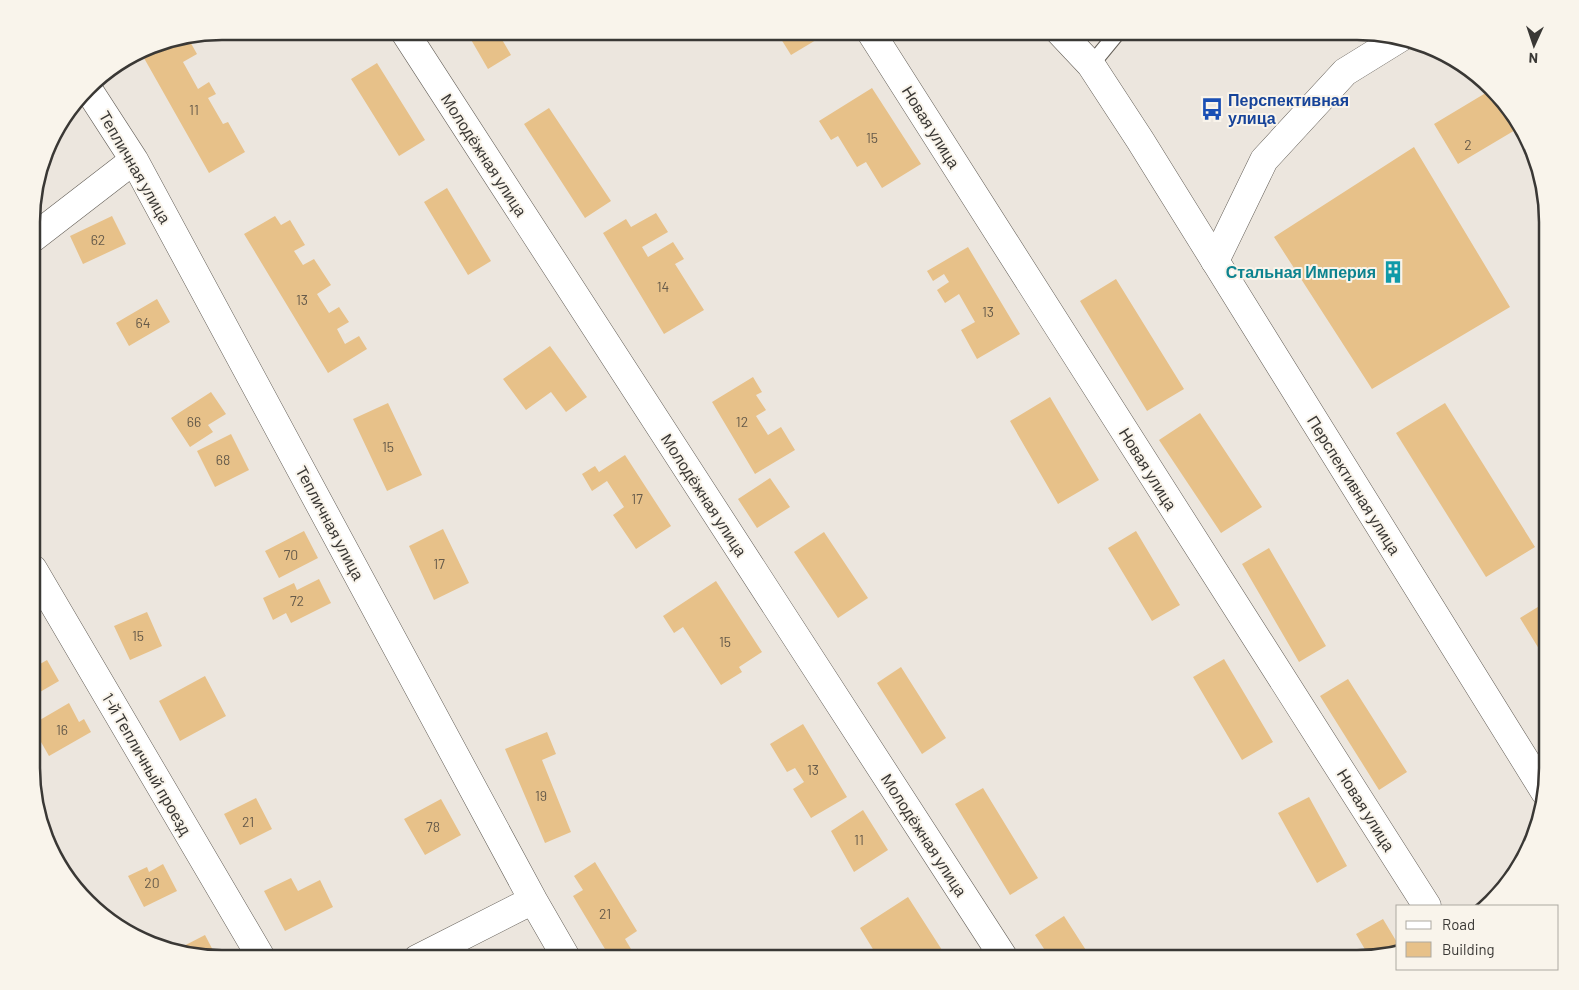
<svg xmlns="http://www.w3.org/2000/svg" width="1579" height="990" font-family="Barlow,sans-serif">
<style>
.building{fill:#e7c189}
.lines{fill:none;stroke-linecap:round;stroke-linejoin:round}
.service-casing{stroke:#645f58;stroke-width:17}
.minor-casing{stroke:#645f58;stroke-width:29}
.tertiary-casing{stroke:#645f58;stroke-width:29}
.service{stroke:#fff;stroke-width:15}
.minor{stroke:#fff;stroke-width:28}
.tertiary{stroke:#fff;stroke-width:28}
.labels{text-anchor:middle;stroke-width:4;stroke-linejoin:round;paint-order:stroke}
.number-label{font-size:14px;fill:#655a4a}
.transit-label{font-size:16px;font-weight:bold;fill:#164399;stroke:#f9f4eb;text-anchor:start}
.street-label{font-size:16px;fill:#3a3835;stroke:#f9f4eb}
.culture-label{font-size:16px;font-weight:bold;fill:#0d838f;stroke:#f9f4eb;text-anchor:end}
.rim{fill:none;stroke:#3a3835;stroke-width:2.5}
</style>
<rect width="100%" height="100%" fill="#ece6de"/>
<path class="building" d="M466 31H497L511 55 488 69Z
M776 31H811L816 40 791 55Z
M188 38 197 54 183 62 198 89 209 82 216 94 208 98 223 124 228 122 245 152 209 173 140 51 149 46Z
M377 63 425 140 399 156 351 79Z
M872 88 921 164 882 188 866 162 857 167 838 136 831 140 819 121Z
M1489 91 1522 126 1458 164 1434 124Z
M549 108 611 201 585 218 524 124Z
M1414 147 1510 307 1372 389 1274 237Z
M447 188 491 261 468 275 424 202Z
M656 213 668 232 642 247 648 257 673 242 684 259 675 264 704 310 664 334 603 233 626 219 631 227Z
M112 216 126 244 83 264 70 236Z
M275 216 281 225 290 220 305 245 294 251 303 265 314 259 331 285 317 294 329 313 339 307 349 322 337 329 345 344 359 336 367 349 328 373 244 234Z
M968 247 1020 334 977 359 961 330 975 322 959 294 945 303 937 290 949 282 944 274 933 281 927 271Z
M1116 279 1184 389 1147 411 1080 301Z
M157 299 170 322 129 346 116 323Z
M550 346 587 397 566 412 551 392 526 410 503 379Z
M753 377 762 392 756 395 766 410 756 416 768 435 781 427 795 450 755 474 712 402Z
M211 392 226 414 208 425 213 432 190 447 171 418Z
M1050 397 1099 480 1058 504 1010 421Z
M388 403 422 475 387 491 353 419Z
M1445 403 1535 547 1486 577 1396 433Z
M1200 413 1262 507 1221 533 1159 440Z
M231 434 249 470 215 487 197 451Z
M625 455 671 526 636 549 613 515 624 507 607 481 592 491 582 474 595 466 599 472Z
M770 478 790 507 757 528 738 499Z
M443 529 469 583 434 600 409 546Z
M304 531 318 558 279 578 265 551Z
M1136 531 1180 605 1152 621 1108 548Z
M824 532 868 598 838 618 794 552Z
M1269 548 1326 646 1299 662 1242 564Z
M319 579 331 603 291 623 286 613 273 620 263 598 294 583 297 590Z
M716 581 762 652 739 667 742 672 721 685 683 627 674 633 663 616Z
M1546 602 1547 603V662L1520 618Z
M147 612 162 646 130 660 114 626Z
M1224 659 1273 742 1242 760 1193 677Z
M47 660 59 681 33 696V668Z
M901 667 946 738 922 754 877 683Z
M205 676 226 716 180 741 159 701Z
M1348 679 1407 772 1379 790 1320 696Z
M69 703 79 722 84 719 91 732 49 756 33 728V724Z
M803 724 847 797 811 818 793 789 804 782 795 768 787 772 770 744Z
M547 732 556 754 542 760 571 832 545 843 505 749Z
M983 788 1038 878 1010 895 955 804Z
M1309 797 1347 866 1317 883 1278 813Z
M256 798 272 829 240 845 224 814Z
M441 799 461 835 425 855 404 819Z
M863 810 888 850 854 872 831 831Z
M595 862 637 931 625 939 631 949 616 959H611L573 896 583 890 574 876Z
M163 864 177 891 144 907 128 876 147 867 149 872Z
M291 878 298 891 320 880 333 907 285 931 264 891Z
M908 897 942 950 930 959H879L860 928Z
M1064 916 1091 958H1050L1035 935Z
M1383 919 1398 944V950L1370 958 1356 934Z
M205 935 217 958 174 951Z"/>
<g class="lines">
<defs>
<path id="service" d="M1091 65 1119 31"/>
<path id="minor" d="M404 31 1004 958
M870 31 1427 906
M88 89 134 160 533 900 567 959
M33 238 134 160
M1215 261 1264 160 1345 72 1400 38
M33 569 262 959
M417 959 533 900"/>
<path id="tertiary" d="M1059 31 1091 65 1140 140 1545 792"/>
</defs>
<use href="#service" class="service-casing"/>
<use href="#minor" class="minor-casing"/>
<use href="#tertiary" class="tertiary-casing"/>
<use href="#service" class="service"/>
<use href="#minor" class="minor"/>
<use href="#tertiary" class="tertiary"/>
</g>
<defs>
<symbol id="bus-bare" viewBox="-9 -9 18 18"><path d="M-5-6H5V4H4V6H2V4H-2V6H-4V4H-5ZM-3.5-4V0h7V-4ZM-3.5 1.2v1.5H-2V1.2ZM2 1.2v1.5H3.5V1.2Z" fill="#1a4fb4" stroke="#f9f4eb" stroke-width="2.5" paint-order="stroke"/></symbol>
<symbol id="building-bare" viewBox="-9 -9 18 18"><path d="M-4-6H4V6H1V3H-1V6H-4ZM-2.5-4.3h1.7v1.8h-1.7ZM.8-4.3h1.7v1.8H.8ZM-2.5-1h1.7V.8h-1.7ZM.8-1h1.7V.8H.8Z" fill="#0f9aa8" stroke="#f9f4eb" stroke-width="2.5" paint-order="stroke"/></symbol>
</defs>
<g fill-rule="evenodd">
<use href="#bus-bare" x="1196" y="93" width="32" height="32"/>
<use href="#building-bare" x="1377" y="256" width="32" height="32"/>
</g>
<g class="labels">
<g class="number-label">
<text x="194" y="115">11</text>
<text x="872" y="143">15</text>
<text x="1468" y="150">2</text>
<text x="98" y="245">62</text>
<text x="663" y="292">14</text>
<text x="302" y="305">13</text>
<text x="988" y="317">13</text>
<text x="143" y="328">64</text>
<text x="194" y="427">66</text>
<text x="742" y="427">12</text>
<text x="388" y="452">15</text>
<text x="223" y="465">68</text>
<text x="637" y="504">17</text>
<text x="291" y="560">70</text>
<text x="439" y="569">17</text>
<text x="297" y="606">72</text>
<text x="138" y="641">15</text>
<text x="725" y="647">15</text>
<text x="62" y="735">16</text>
<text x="813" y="775">13</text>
<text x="541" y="801">19</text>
<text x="248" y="827">21</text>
<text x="433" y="832">78</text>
<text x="859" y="845">11</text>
<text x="152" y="888">20</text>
<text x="605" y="919">21</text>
</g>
<g class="transit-label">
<text x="1228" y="106">Перспективная<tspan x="1228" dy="18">улица</tspan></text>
</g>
<g class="street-label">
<text transform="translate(931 127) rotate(58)" y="6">Новая улица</text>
<text transform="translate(484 155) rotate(57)" y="6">Молодёжная улица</text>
<text transform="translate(135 167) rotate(60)" y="6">Тепличная улица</text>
<text transform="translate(1148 469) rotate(58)" y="6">Новая улица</text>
<text transform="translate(1354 485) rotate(58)" y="6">Перспективная улица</text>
<text transform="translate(704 495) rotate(57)" y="6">Молодёжная улица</text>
<text transform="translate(330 523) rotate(62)" y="6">Тепличная улица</text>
<text transform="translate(147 764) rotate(60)" y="6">1-й Тепличный проезд</text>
<text transform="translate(1366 810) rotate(58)" y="6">Новая улица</text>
<text transform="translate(924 835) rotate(57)" y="6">Молодёжная улица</text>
</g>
<g class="culture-label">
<text x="1376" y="278">Стальная Империя</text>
</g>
</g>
<path d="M0 0H1579V990H0ZM222 40H1357A182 182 0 0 1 1539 222V768A182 182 0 0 1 1357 950H222A182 182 0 0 1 40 768V222A182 182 0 0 1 222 40Z" fill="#f9f4eb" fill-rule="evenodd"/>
<path class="rim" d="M222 40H1357A182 182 0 0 1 1539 222V768A182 182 0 0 1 1357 950H222A182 182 0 0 1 40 768V222A182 182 0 0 1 222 40Z"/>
<rect x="1396" y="905" width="162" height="65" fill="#f9f4eb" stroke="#ada9a2"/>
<rect x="1406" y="921" width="25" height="8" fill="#ffffff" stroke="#ada9a2"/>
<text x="1442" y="930" font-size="15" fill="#3a3835">Road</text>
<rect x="1406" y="942" width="25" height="15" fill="#e7c189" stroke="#ada9a2"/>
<text x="1442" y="955" font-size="15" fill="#3a3835">Building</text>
<g transform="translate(1534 45) rotate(183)" stroke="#f9f4eb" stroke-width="4" paint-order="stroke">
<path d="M0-4L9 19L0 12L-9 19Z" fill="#3a3835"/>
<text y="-8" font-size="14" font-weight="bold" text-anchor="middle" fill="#3a3835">N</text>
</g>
</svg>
